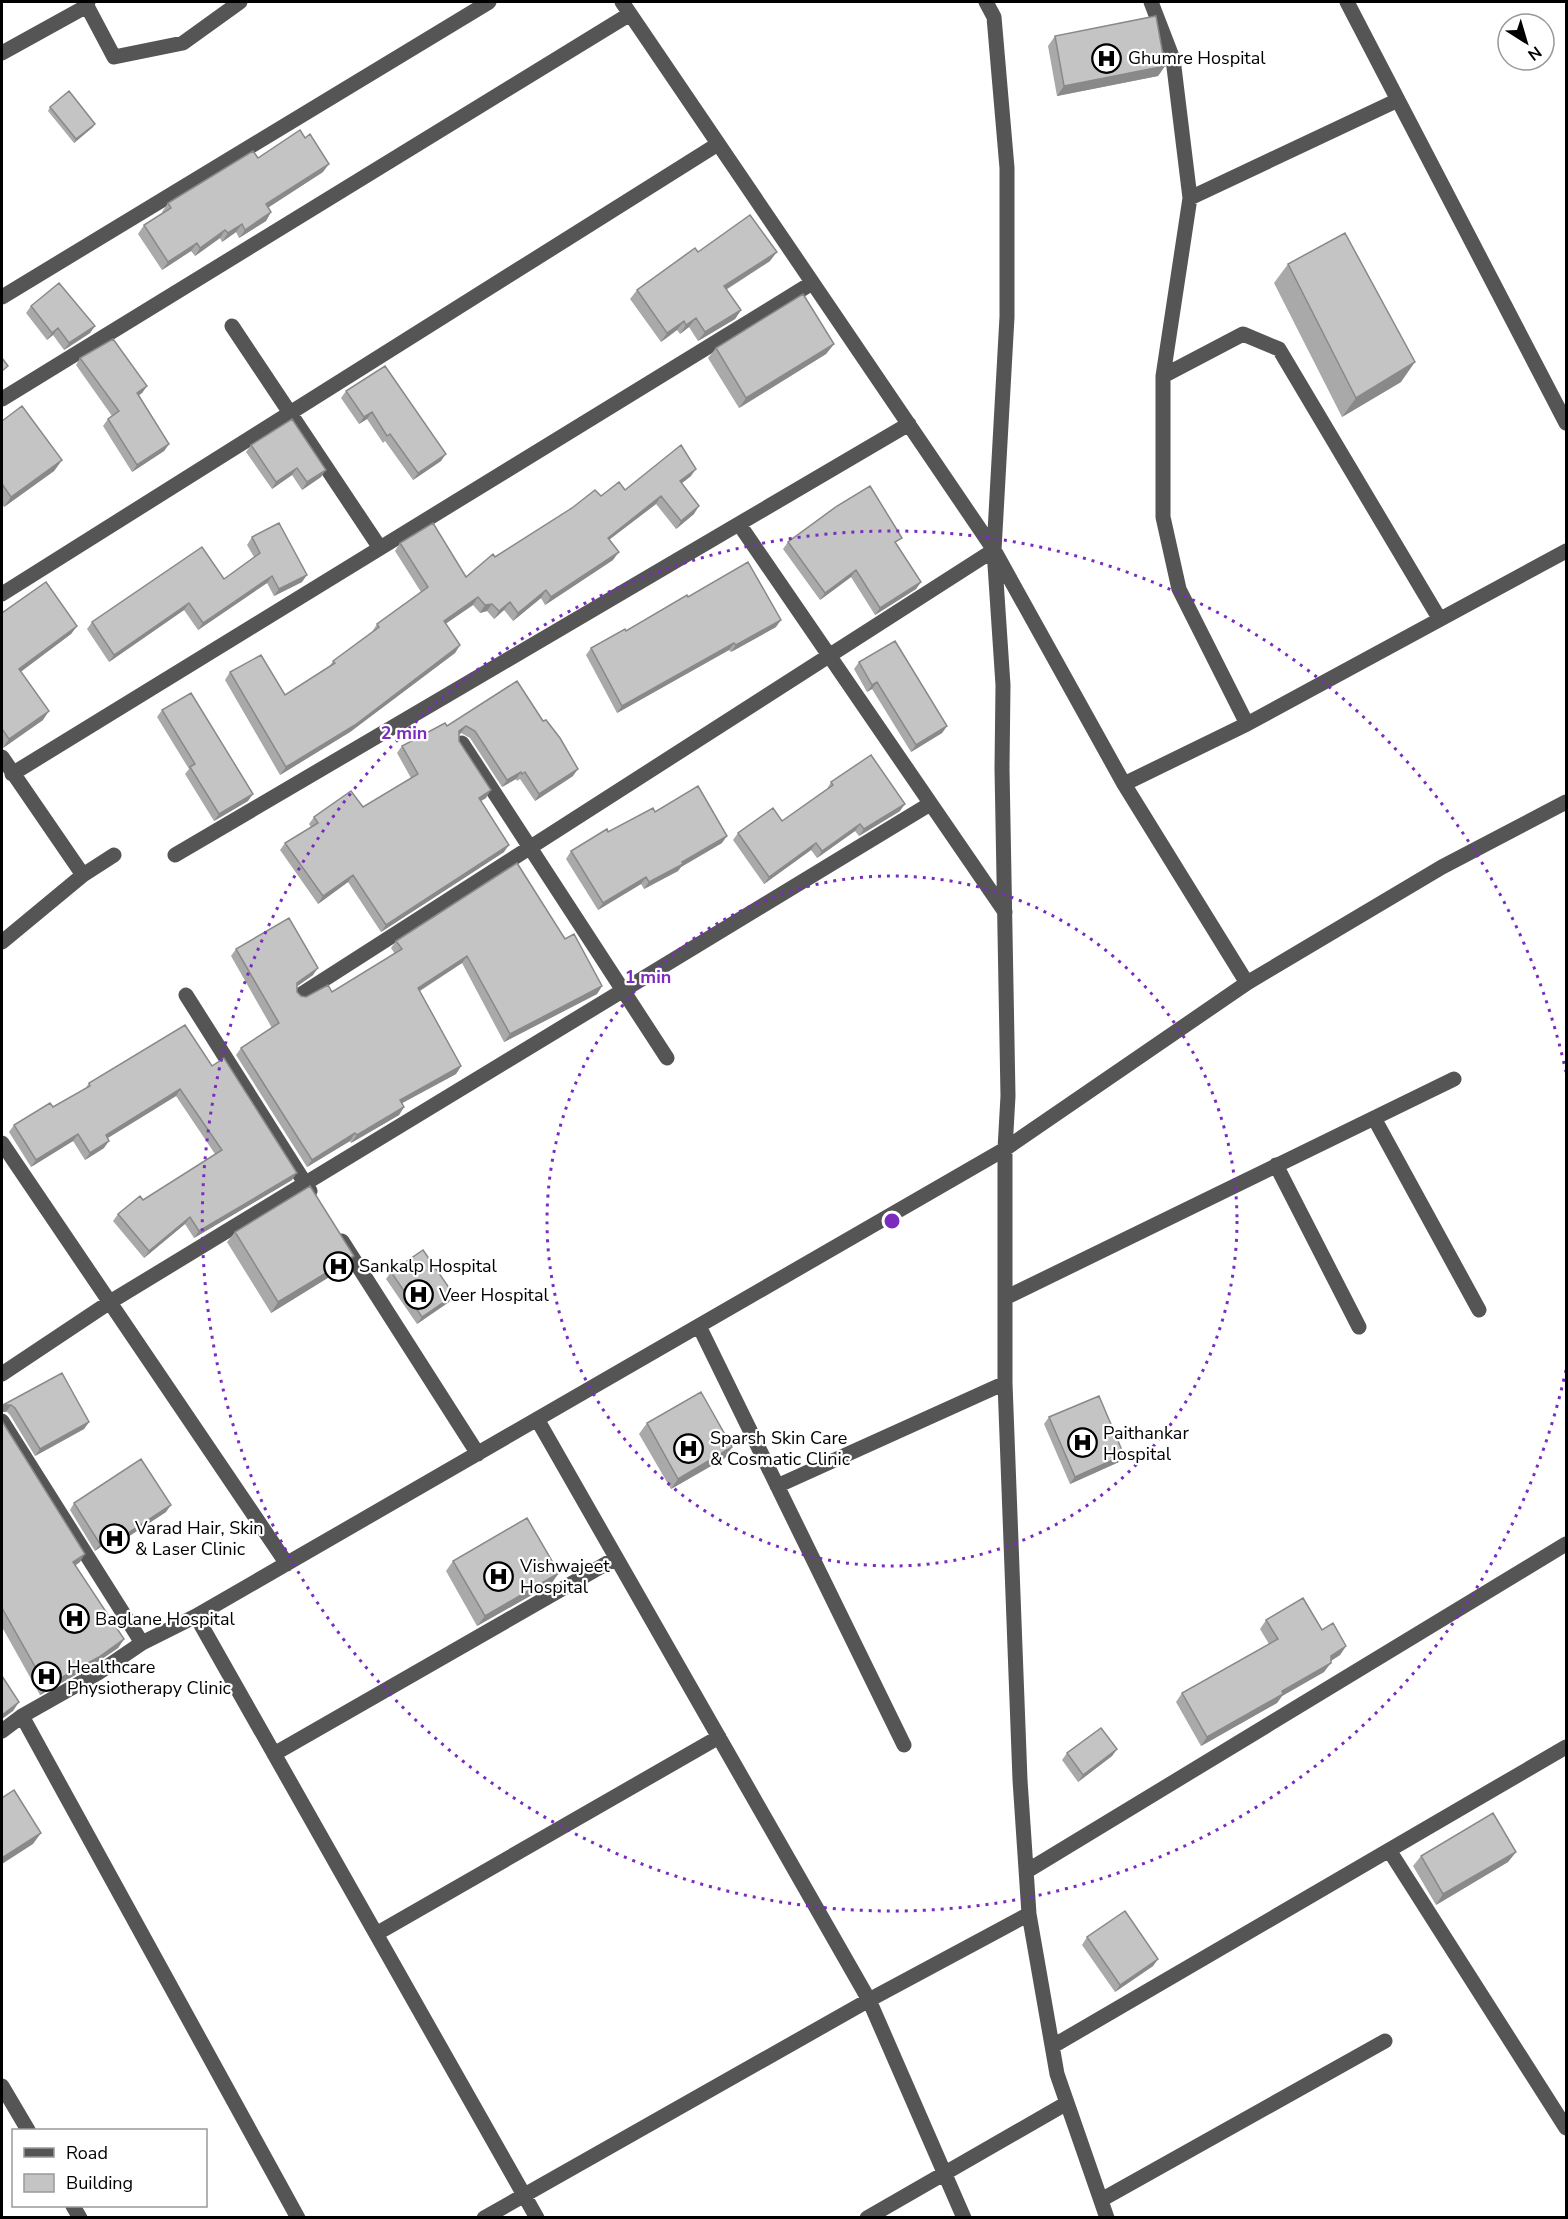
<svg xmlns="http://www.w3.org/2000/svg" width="1568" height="2219" font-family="'Nunito Sans',sans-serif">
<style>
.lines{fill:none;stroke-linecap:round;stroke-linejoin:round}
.minor{stroke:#555;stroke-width:15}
.wall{fill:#a9a9a9}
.shaded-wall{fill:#898989}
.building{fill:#c4c4c4;stroke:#898989;stroke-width:1.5}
.ring{fill:none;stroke:#7b2cbf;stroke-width:3;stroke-dasharray:3 6}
.labels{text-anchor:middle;stroke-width:4.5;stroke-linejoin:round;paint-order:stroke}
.poi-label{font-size:18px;fill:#000;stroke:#fff;text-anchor:start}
.centre{fill:#7b2cbf;stroke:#fff;stroke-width:3}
.ring-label{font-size:18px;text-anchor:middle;font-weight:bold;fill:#7b2cbf;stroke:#fff;stroke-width:4.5;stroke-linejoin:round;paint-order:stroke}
</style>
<rect width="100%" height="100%" fill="#fff"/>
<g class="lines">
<path class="minor" d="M88 2 87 6 114 57 183 43 240 2
M622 2 994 550 1124 784 1247 983
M986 2 994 17 1007 168V317L994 550 1003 685 1002 768 1008 1096 1005 1149V1383L1020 1780 1029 1914 1057 2074 1107 2218
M1151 2 1173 59 1190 198 1163 376V517L1179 589 1247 724
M1347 2 1566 423
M2 53 87 6
M1190 198 1398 100
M2 297 489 2
M232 326 380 548
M1163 376 1243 334 1279 349 1439 618
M2 399 630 14
M739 524 1005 912
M2 594 718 144
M462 743 667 1058
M2 757 83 875
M12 774 812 283
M1124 784 1247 724 1566 551
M175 855 909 424
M2 942 83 875 114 855
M186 995 310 1191
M300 995 994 550
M1374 1118 1479 1310
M2 1143 287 1564
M1276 1165 1359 1327
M342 1241 478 1454
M1005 1298 1454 1079
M699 1326 904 1745
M2 1374 110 1302 930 804
M537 1419 869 2000 964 2218
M2 1421 142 1643
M777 1486 1005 1383
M196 1616 537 2218
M22 1716 298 2218
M2 1731 22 1716 98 1673 142 1643 196 1616 1005 1149 1247 983 1442 867 1566 802
M274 1754 616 1558
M1389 1850 1566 2128
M1027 1871 1566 1544
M376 1934 719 1737
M1053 2046 1566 1747
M2 2086 28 2130
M1101 2200 1385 2041
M73 2206 80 2218
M484 2218 869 2000 1029 1914
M867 2218 1067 2103"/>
</g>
<path class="wall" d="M1055 36 1165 66 1158 76 1057 96 1048 46Z
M50 107 93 127 74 143 48 111Z
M258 158 323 172 268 207 271 212 266 221 239 238 236 232 222 242 220 238 195 256 191 251 162 270 138 234 144 225 163 213 162 212 168 203Z
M698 252 770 261 726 290 741 310 735 319 698 341 689 327 680 334 677 330 661 342 630 299 637 290Z
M1288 264 1401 382 1342 417 1274 283Z
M31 306 95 326 90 333 64 350 53 335 47 340 26 313Z
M834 344 826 354 739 408 708 358 716 348Z
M80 358 147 386 142 393 139 395 169 444 164 451 132 472 103 426 108 419 112 416 76 365Z
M346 391 441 461 413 480 385 441 383 443 367 419 359 424 341 398Z
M2 421 62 460 54 471 4 507 2 504Z
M251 445 321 477 302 490 292 475 272 489 246 452Z
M691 476 681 484 694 514 676 529 656 504 609 540 613 560 545 605 541 598 513 621 504 610 494 619 487 611 480 613 473 605 445 624 460 645 455 653 350 732 280 775 225 680 230 672 285 695 329 667 333 661 372 632 377 624 421 592 395 551 400 543 466 577 495 557 601 496 625 490Z
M252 537 302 582 274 596 267 583 198 630 184 610 109 662 87 629 92 622 224 579 254 557 247 545Z
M788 542 897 544 921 582 916 589 875 615 851 577 820 600 783 549Z
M2 613 77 626 71 634 21 671 43 720 3 748 2 745Z
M776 627 731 652 729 650 617 713 586 655 591 648 626 631Z
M859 662 947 726 942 733 911 752 872 689 867 692 854 669Z
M517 681 573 776 535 801 520 779 517 781 516 779 502 787 470 738 461 733 459 735V741L486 798 481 801 504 852 381 932 348 882 318 904 280 850 285 843 311 827 309 824 314 817 363 807 411 778 397 753 402 746 447 726Z
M162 710 248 801 214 821 185 774 189 769 157 717Z
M831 782 900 811 859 836 855 831 817 858 811 850 764 884 733 840 738 833 782 821 827 789Z
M655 812 722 843 681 867 678 871 644 889 641 884 598 910 566 859 571 851 608 832Z
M565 939 602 986 597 994 504 1042 462 963 420 991 461 1066 456 1074 402 1103 404 1107 399 1115 351 1143 350 1141 307 1167 236 1055 241 1048 272 1028 231 956 236 949 313 975 297 986V992L301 996 306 997 332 992 395 954 391 948 396 941Z
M212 1066 292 1180 194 1238 185 1224 144 1258 113 1221 118 1214 143 1200 215 1154 176 1096 108 1138 104 1148 85 1160 73 1141 31 1167 9 1132 14 1125 53 1107 85 1089 89 1083Z
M235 1232 347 1266 271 1313 227 1242Z
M391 1272 449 1302 417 1324 386 1279Z
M62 1373 89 1422 84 1429 35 1456 10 1415 2 1407Z
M1049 1417 1124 1455 1119 1462 1070 1484 1044 1424Z
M2 1421 80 1562 75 1565 124 1639 118 1648 93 1665 40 1695 2 1627Z
M647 1423 732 1447 725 1458 671 1489 639 1434Z
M74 1503 166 1512 114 1546 110 1540 95 1551 70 1510Z
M453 1561 551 1584 477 1626 446 1571Z
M1266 1620 1322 1630 1346 1646 1340 1655 1331 1661 1324 1672 1282 1696 1277 1703 1201 1746 1176 1702 1182 1693 1269 1644 1260 1629Z
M1117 1749 1112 1756 1078 1782 1062 1760 1067 1753Z
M1516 1852 1508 1862 1436 1905 1413 1866 1421 1856Z
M1087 1937 1158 1959 1153 1966 1115 1992 1082 1945Z"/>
<path class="shaded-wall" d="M1165 66 1158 76 1057 96 1064 86Z
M95 124 93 127 74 143 76 139Z
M329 164 323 172 260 213 266 204Z
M271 212 266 221 239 238 245 230Z
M242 224 236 232 222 242 228 233Z
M225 230 220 238 195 256 200 248Z
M197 243 191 251 162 270 168 262Z
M777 252 770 261 717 295 724 286Z
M741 310 735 319 698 341 705 332Z
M696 318 689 327 680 334 686 325Z
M684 321 677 330 661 342 667 333Z
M95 326 90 333 64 350 69 343Z
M58 328 53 335 47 340 52 333Z
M834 344 826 354 739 408 746 398Z
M1415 362 1401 382 1342 417 1356 398Z
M147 386 142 393 132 400 137 393Z
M372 412 367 419 359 424 364 417Z
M169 444 164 451 132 472 137 465Z
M446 454 441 461 413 480 418 473Z
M62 460 54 471 4 507 11 497Z
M297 468 292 475 272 489 276 482Z
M696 469 691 476 674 489 680 481Z
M326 470 321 477 302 490 307 482Z
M661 496 656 504 602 545 608 538Z
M699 506 694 514 676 529 681 521Z
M619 552 613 560 545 605 551 597Z
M856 570 851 577 820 600 825 593Z
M307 575 302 582 274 596 279 589Z
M272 576 267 583 198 630 203 623Z
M921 582 916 589 875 615 880 608Z
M546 590 541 598 513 621 518 613Z
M478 597 473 605 438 629 444 621Z
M510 602 504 610 494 619 499 611Z
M189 603 184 610 109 662 114 655Z
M492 604 487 611 480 613 485 605Z
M781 620 776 627 731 652 736 645Z
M77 626 71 634 14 677 19 669Z
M734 643 729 650 617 713 622 706Z
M460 645 455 653 350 732 280 775 286 767Z
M877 682 872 689 867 692 872 685Z
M49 711 43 720 3 748 9 739Z
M466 726 461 733 454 738 459 731Z
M947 726 942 733 911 752 916 745Z
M578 769 573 776 535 801 539 794Z
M521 772 516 779 502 787 507 780Z
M491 790 486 798 474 805 479 798Z
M253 794 248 801 214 821 219 814Z
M905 804 900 811 859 836 864 829Z
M860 824 855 831 817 858 822 851Z
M727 836 722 843 681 867 678 871 644 889 649 882Z
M816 843 811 850 764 884 769 877Z
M509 845 504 852 381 932 386 925Z
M353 875 348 882 318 904 323 896Z
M646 877 641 884 598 910 603 903Z
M467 956 462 963 413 995 418 988Z
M318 968 313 975 292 990 297 983Z
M602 986 597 994 504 1042 510 1034Z
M461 1066 456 1074 395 1107 400 1100Z
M180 1089 176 1096 101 1142 106 1135Z
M404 1107 399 1115 351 1143 357 1135Z
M355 1133 350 1141 307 1167 312 1160Z
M78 1134 73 1141 31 1167 36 1160Z
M109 1141 104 1148 85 1160 90 1153Z
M297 1173 292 1180 194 1238 199 1231Z
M190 1217 185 1224 144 1258 149 1251Z
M354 1256 347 1266 271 1313 278 1302Z
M454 1295 449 1302 417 1324 422 1317Z
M3 1405H11L6 1412H2V1407Z
M89 1422 84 1429 35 1456 40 1449Z
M732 1447 725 1458 671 1489 678 1479Z
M1124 1455 1119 1462 1070 1484 1075 1477Z
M171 1505 166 1512 114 1546 119 1539Z
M115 1533 110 1540 95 1551 100 1544Z
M85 1554 80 1562 68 1571 73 1562Z
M559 1573 551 1584 477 1626 485 1616Z
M124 1639 118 1648 93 1665 40 1695 46 1686Z
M1346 1646 1340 1655 1324 1665 1331 1656Z
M1331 1663 1324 1672 1282 1696 1277 1703 1201 1746 1207 1737 1282 1691Z
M19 1702 13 1711 2 1719V1715Z
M1117 1749 1112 1756 1078 1782 1083 1775Z
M41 1833 33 1844 2 1864V1858Z
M1516 1852 1508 1862 1436 1905 1443 1894Z
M1158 1959 1153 1966 1115 1992 1120 1985Z"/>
<path class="building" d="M1156 16 1165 66 1064 86 1055 36Z
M69 91 95 124 76 139 50 107Z
M300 130 305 138 310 134 329 164 266 204 271 212 245 230 242 224 228 233 225 230 200 248 197 243 168 262 144 225 171 208 168 203 253 151 258 158Z
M750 215 777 252 724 286 741 310 705 332 696 318 686 325 684 321 667 333 637 290 695 248 698 252Z
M1345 233 1415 362 1356 398 1288 264Z
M59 283 95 326 69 343 58 328 52 333 31 306Z
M803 294 834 344 746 398 716 348Z
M113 339 147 386 137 393 169 444 137 465 108 419 119 411 80 358Z
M2 358 8 366 2 371Z
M385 366 446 454 418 473 390 434 387 436 372 412 364 417 346 391Z
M22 406 62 460 11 497 2 484V421Z
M292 419 326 470 307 482 297 468 276 482 251 445Z
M681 445 696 469 680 481 699 506 681 521 661 496 608 538 619 552 551 597 546 590 518 613 510 602 499 611 492 604 485 605 478 597 444 621 460 645 355 725 286 767 230 672 261 655 285 695 335 663 333 661 379 627 377 624 428 587 400 543 433 523 466 577 493 554 495 557 572 508 595 490 601 496 619 482 625 490Z
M870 486 902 538 895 542 921 582 880 608 856 570 825 593 788 542 837 506Z
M279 523 307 575 279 589 272 576 203 623 189 603 114 655 92 622 202 547 224 579 260 553 252 537Z
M748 562 781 620 736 645 734 643 622 706 591 648 625 629 626 631 687 595 688 597Z
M46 582 77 626 19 669 49 711 9 739 2 729V613Z
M895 641 947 726 916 745 877 682 872 685 859 662Z
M517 681 543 721 546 720 560 738 578 769 539 794 525 772 522 774 521 772 507 780 475 731 466 726 459 731V741L491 790 479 798 509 845 386 925 353 875 323 896 285 843 318 823 314 817 351 791 363 807 418 774 402 746 445 723 447 726Z
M191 693 253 794 219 814 190 767 195 764 162 710Z
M871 755 905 804 864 829 860 824 822 851 816 843 769 877 738 833 773 808 782 821 833 785 831 782Z
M698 786 727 836 682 862 683 864 649 882 646 877 603 903 571 851 607 829 608 832 653 808 655 812Z
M517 863 565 939 574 934 602 986 510 1034 467 956 418 988 461 1066 400 1100 404 1107 357 1135 355 1133 312 1160 241 1048 279 1023 236 949 289 918 318 968 297 983V992L301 996 306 997 328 985 332 992 402 949 396 941Z
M185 1025 212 1066 224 1058 297 1173 199 1231 190 1217 149 1251 118 1214 140 1196 143 1200 222 1150 180 1089 106 1135 109 1141 90 1153 78 1134 36 1160 14 1125 50 1103 53 1107 90 1086 89 1083Z
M310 1186 354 1256 278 1302 235 1232Z
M423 1250 454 1295 422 1317 391 1272Z
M62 1373 89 1422 40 1449 15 1408 11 1405H3Z
M701 1392 732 1447 678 1479 647 1423Z
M1099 1396 1124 1455 1075 1477 1049 1417Z
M2 1421 85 1554 73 1562 124 1639 99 1657 46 1686 2 1608Z
M141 1459 171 1505 119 1539 115 1533 100 1544 74 1503Z
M527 1518 559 1573 485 1616 453 1561Z
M1303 1598 1322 1630 1333 1623 1346 1646 1331 1656V1663L1282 1691 1283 1694 1207 1737 1182 1693 1278 1639 1266 1620Z
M2 1676 19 1702 2 1715V1716Z
M1101 1728 1117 1749 1083 1775 1067 1753Z
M14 1790 41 1833 2 1858V1798Z
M1493 1813 1516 1852 1443 1894 1421 1856Z
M1125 1911 1158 1959 1120 1985 1087 1937Z"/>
<g class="ring">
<circle cx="892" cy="1221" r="345"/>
<path d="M1566 1370A690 690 0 1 1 1566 1072"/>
</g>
<defs>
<symbol id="hospital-ring" viewBox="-11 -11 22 22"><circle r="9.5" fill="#fff" stroke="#000" stroke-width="1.5"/><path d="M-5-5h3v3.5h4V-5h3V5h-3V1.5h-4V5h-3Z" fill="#000"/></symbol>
</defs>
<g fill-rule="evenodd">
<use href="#hospital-ring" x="1090" y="42" width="33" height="33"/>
<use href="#hospital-ring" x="322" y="1250" width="33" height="33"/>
<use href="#hospital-ring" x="402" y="1278" width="33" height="33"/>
<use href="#hospital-ring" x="1066" y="1426" width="33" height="33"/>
<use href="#hospital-ring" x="672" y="1432" width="33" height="33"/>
<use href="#hospital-ring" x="98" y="1522" width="33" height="33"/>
<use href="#hospital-ring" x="482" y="1560" width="33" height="33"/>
<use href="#hospital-ring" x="58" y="1602" width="33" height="33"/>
<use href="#hospital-ring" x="30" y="1660" width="33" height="33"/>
</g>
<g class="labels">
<g class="poi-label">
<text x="1128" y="64">Ghumre Hospital</text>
<text x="359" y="1272">Sankalp Hospital</text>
<text x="439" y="1301">Veer Hospital</text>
<text x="1103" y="1439">Paithankar<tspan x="1103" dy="21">Hospital</tspan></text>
<text x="710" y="1444">Sparsh Skin Care<tspan x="710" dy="21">&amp; Cosmatic Clinic</tspan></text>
<text x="135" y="1534">Varad Hair, Skin<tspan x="135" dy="21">&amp; Laser Clinic</tspan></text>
<text x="520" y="1572">Vishwajeet<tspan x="520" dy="21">Hospital</tspan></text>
<text x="95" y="1625">Baglane Hospital</text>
<text x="67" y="1673">Healthcare<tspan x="67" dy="21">Physiotherapy Clinic</tspan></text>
</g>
</g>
<circle cx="892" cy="1221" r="9" class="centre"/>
<g class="ring-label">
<text x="404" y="739">2 min</text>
<text x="648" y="983">1 min</text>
</g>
<rect width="1568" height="2219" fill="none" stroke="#000000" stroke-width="6"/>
<rect x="12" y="2129" width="195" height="78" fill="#ffffff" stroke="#999999" stroke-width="1.5"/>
<rect x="24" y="2148" width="30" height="9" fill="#555555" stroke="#999999" stroke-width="1.5"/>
<text x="66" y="2159" font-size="18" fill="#000000">Road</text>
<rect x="24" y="2174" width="30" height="18" fill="#c4c4c4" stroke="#999999" stroke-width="1.5"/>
<text x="66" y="2189" font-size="18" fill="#000000">Building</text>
<g transform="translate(1526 42) rotate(143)"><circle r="28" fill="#ffffff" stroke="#999999" stroke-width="1.5"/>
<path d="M0-4.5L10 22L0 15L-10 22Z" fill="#000000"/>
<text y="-9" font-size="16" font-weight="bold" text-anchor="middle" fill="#000000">N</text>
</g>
</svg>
